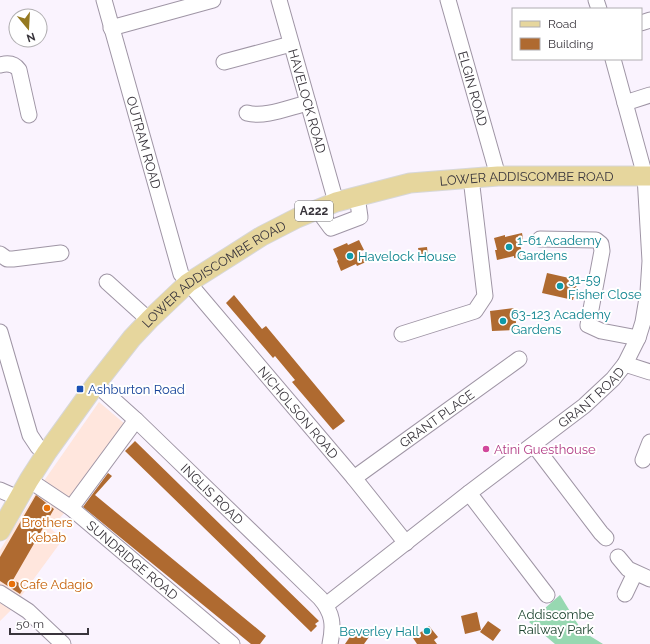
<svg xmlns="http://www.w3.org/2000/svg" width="650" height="644" font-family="Raleway,sans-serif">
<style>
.commercial{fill:#ffe6dd}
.green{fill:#97d8b1}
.building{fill:#af6a30}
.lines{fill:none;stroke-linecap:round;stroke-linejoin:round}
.minor-casing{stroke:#9f95a5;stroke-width:17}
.major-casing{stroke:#d7d7d8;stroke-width:21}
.minor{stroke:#fff;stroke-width:15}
.major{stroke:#e6d69d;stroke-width:19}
.culture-dot{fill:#0f9aa8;stroke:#fff;stroke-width:1.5}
.transit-dot{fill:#1a4fb4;stroke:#fff;stroke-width:1.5}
.hotel-dot{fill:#d1479c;stroke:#fff;stroke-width:1.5}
.food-dot{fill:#e8710a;stroke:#fff;stroke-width:1.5}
.labels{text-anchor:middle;stroke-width:4;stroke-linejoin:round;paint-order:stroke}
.shield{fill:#fff;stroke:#747276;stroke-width:1}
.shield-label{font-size:12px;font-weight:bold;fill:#39353c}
.street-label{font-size:13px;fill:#39353c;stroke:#fff}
.culture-label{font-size:13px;fill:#0d838f;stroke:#fff;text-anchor:start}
.transit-label{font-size:13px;fill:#164399;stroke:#fff;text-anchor:start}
.hotel-label{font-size:13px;fill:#b23c85;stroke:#fff;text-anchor:start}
.food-label{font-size:13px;fill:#c56008;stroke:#fff}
.park-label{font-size:13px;fill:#1f4631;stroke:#fff}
</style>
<rect width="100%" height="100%" fill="#faf3fe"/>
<path class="commercial" d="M99 402 132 430 51 529 63 539 11 610 0 621V550L39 488Z"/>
<path class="green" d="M560 595 582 631 603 644H555L529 622Z"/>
<path class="building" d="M522 233 524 244 520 245 523 256 514 258V256L497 260 495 250H497L494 238 505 235V237Z
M359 240 364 250 361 251 366 262 357 266 356 264 341 271 337 261 338 260 333 249 347 243 348 245Z
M427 247 428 256 420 257 418 248Z
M547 273 578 280 573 300 542 293Z
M234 295 262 329 266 326 345 421 333 430 292 382 295 380 275 356 273 358 226 303Z
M514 308 517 330 492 331 490 311Z
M135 441 319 621 315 624 317 626 311 632 125 451Z
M108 473 112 476 95 495 266 636 260 644H251L83 507Z
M36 495 54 509 13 580 25 586 20 594 0 581V557Z
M477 612 481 630 465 634 461 616Z
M488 621 501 630 493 641 480 632Z
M429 626 438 637 434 640 437 644H417L413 638Z
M356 628 369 637 364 644H345Z"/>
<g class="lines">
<defs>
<g id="minor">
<path id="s1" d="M104 0 181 274 354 478 406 543"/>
<path id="s2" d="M279 0 336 202"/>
<path id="s3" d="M448 0 498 176"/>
<path d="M596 0 599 9"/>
<path d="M641 23 650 20"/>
<path d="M111 28 213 0"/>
<path d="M224 62 291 44"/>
<path d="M0 65C7 63 14 63 19 70L29 115"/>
<path d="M625 103 650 95"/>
<path d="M247 113C265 118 290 107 308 103"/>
<path d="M317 209 331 228 360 217 357 196"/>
<path d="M540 239 596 240 601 244 602 251 588 325 601 331 638 338"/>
<path d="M0 254 7 259H13L61 253"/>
<path d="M107 282 149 320"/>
<path d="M0 332 30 435 38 447 47 452"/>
<path d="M402 334 475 311 485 296 471 178"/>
<path d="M625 364 650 372"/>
<path id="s4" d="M96 384 136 420 320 598C333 613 334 625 330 644"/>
<path d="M534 445 601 533 606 538"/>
<path d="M643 460 650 442"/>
<path id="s5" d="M354 478 519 359"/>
<path id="s6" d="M29 480 71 508 232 644"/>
<path d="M0 490 18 498"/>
<path d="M469 493 547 595"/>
<path d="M71 508 136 420"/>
<path d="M618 557 628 569 650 579"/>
<path d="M0 593 28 611 63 644"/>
<path d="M625 594 635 573"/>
<path id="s7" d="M326 605 469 493 584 406 613 379 625 364 638 338 643 322 648 292 650 261 645 176 613 59"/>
</g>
<g id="major">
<path id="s8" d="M0 531 29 480 47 452 96 384 132 338 149 320 188 283 262 236 297 218 336 202 410 183 498 176H650"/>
</g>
</defs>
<use href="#minor" class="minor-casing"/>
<use href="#major" class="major-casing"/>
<use href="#minor" class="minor"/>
<use href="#major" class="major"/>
</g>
<g class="culture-dot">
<circle cx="509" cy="247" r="4"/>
<circle cx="350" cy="256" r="4"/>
<circle cx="560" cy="286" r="4"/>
<circle cx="503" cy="321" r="4"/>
<circle cx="427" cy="631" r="4"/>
</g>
<rect class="transit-dot" x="76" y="385" width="8" height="8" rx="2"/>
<circle class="hotel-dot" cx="486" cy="449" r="4"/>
<g class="food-dot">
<circle cx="47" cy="508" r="4"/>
<circle cx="12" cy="584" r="4"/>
</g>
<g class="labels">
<rect class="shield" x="295" y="201" width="38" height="20" rx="3"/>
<g class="shield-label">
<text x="314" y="215">A222</text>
</g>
<g class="street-label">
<text dy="5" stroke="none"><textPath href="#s3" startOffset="92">ELGIN ROAD</textPath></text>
<text dy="5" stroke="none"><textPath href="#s2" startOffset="105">HAVELOCK ROAD</textPath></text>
<text dy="5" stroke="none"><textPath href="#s1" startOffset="148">OUTRAM ROAD</textPath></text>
<text dy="5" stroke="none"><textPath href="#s8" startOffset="675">LOWER ADDISCOMBE ROAD</textPath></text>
<text dy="5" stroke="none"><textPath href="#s8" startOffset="339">LOWER ADDISCOMBE ROAD</textPath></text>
<text dy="5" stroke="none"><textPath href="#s7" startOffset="337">GRANT ROAD</textPath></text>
<text dy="5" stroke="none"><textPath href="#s1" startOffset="466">NICHOLSON ROAD</textPath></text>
<text dy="5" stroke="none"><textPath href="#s5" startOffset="102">GRANT PLACE</textPath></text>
<text dy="5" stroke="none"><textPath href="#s4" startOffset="160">INGLIS ROAD</textPath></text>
<text dy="5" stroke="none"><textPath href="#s6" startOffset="131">SUNDRIDGE ROAD</textPath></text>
</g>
<g class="culture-label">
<text x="517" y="245">1-61 Academy<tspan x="517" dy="15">Gardens</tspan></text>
<text x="358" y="261">Havelock House</text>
<text x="568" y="284">31-59<tspan x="568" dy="15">Fisher Close</tspan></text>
<text x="511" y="319">63-123 Academy<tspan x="511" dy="15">Gardens</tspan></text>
<text x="419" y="636" text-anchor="end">Beverley Hall</text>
</g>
<g class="transit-label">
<text x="88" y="394">Ashburton Road</text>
</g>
<g class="hotel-label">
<text x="494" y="454">Atini Guesthouse</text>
</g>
<g class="food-label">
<text x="47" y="527">Brothers<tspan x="47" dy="15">Kebab</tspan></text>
<text x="20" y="589" text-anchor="start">Cafe Adagio</text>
</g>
<g class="park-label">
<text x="556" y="619">Addiscombe<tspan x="556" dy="15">Railway Park</tspan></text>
</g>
</g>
<rect x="512" y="8" width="130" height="52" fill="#ffffff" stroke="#b0aeb1"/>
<rect x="520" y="21" width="20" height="6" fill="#e6d69d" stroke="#b0aeb1"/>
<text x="548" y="28" font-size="12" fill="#39353c">Road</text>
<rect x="520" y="38" width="20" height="12" fill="#af6a30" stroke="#b0aeb1"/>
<text x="548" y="48" font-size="12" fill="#39353c">Building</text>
<g transform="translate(28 28) rotate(162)"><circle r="19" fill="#ffffff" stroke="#b0aeb1"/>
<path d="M0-3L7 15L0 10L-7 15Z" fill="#957921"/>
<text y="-6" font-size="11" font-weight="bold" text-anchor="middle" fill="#39353c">N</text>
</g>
<path d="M10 628v6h78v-6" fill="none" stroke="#39353c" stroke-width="2"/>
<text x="16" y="628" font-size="12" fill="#39353c" stroke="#ffffff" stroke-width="3" paint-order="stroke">50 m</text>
</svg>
